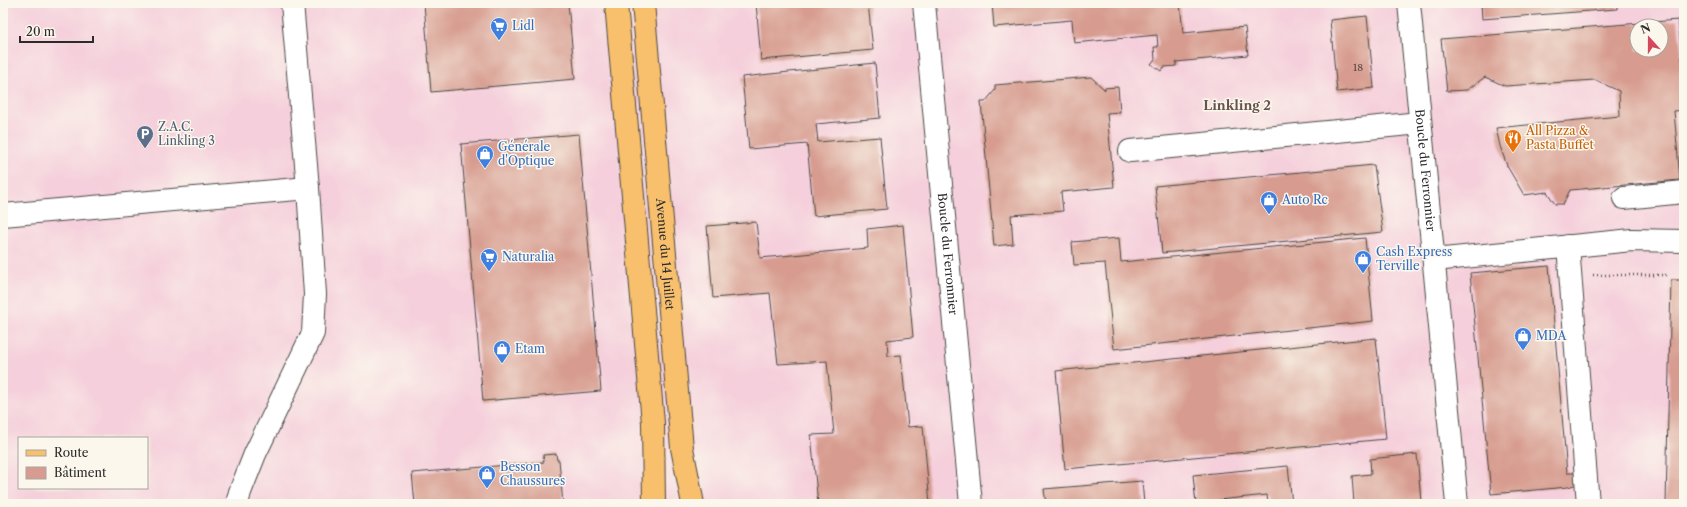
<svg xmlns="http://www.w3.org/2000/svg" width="1687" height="507" font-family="'Libre Caslon Text',serif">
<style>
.built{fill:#f5cfdb;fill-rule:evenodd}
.building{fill:#d79c8f;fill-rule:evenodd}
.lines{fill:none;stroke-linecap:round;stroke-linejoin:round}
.minor-casing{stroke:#494845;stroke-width:24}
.major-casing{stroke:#494845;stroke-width:24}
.path{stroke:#494845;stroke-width:2.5;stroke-dasharray:1 3;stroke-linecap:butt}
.minor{stroke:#fff;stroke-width:22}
.major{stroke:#f8bf6c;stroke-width:22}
.labels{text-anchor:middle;stroke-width:3;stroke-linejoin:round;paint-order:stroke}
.number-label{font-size:10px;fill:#564744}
.shop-label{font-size:12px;fill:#366cbe;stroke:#fbf7ec;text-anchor:start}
.service-label{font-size:12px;fill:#4e5e75;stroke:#fbf7ec;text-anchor:start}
.food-label{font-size:12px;fill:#c56008;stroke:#fbf7ec;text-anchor:start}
.street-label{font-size:12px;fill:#2b2b2b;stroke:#fbf7ec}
.neighbourhood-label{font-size:13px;font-weight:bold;fill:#67534e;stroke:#fbf7ec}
</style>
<rect width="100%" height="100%" fill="#fbf7ec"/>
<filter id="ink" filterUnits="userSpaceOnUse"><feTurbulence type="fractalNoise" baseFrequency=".025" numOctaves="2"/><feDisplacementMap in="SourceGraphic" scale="8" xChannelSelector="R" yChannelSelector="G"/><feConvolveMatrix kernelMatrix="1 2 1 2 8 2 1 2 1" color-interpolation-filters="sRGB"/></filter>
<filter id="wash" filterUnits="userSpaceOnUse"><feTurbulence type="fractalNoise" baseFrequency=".012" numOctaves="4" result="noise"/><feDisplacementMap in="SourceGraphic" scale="16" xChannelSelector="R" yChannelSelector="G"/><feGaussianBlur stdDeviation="0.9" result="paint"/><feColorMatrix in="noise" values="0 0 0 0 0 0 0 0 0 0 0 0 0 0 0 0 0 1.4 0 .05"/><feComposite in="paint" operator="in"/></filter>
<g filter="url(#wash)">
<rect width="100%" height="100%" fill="#f3edd7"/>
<path class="built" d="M3 3H1684V504H3ZM1637 26H1661V50H1637ZM19 438H147V488H19Z"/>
<g id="blocks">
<path class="building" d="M424 3H568L575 79 431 92Z
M756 3H868L873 50 761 60Z
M992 3H1180L1183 33 1245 27 1248 55 1176 62V66L1164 67 1161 71 1151 64 1155 59 1154 47H1158L1157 35 1074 43 1072 20 994 27Z
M1481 3H1617V9L1482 19Z
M1367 16 1374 88 1337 92 1330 20Z
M1678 20 1684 78V110L1674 111 1680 180 1570 190 1563 204H1555L1547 192 1524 195 1507 166 1500 146 1496 128 1620 116 1619 91 1595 80 1505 86 1485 77 1467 90 1447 91 1441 39ZM1637 26H1661V50H1637Z
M875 63 880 118 816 124 818 142 880 137 887 209 814 216 807 144 749 149 742 77Z
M1091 77 1105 90 1104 88 1118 87 1120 112 1107 113 1114 187 1061 192 1063 211 1011 215 1013 244 994 246 981 102H985L995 90V85Z
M579 134 601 391 483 401 461 144Z
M1374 165 1383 232 1162 253 1155 186Z
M756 222 760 258 868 248 867 229 903 225 913 337 887 340 888 356 901 355 908 427 923 426 930 504H818L811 435 834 434 827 361 778 364 770 293 713 298 707 226Z
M1119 238 1121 262 1365 238 1373 321 1114 349 1105 263 1074 265 1072 242Z
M1549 266 1567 473H1576L1577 484 1568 487 1491 494 1470 273Z
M1671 280H1684V504H1666Z
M1376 338 1386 439 1065 469 1056 371Z
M556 454 557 460H559L563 504H415L412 473 544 462 543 455Z
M1417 454 1421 502 1395 504H1354L1352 476 1371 474 1370 459Z
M1288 466 1292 504H1268L1267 495 1218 500V504H1196L1193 475Z
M1142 481 1144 504H1046L1044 489Z"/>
</g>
</g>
<g filter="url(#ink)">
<use href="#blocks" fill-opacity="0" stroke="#494845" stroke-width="1"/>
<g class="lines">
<defs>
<g id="minor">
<path id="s1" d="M924 3 971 504"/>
<path id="s2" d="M1409 3 1457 504"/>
<path d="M1130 151 1420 123"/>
<path d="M1624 198 1684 192"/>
<path d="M3 215 308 188"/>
<path d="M1568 246 1588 504"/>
<path d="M1434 260 1632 240 1684 241"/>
<path d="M237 504 240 492 255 454 313 333 315 294 308 188 292 3"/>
</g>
<g id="major">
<path d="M616 3 653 423 654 504"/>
<path id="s3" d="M643 3 682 448 693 504"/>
</g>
</defs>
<use href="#minor" class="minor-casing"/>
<use href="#major" class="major-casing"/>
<path class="path" d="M1593 275H1666"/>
<use href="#minor" class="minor"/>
<use href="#major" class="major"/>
</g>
</g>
<defs>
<symbol id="supermarket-pin" viewBox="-11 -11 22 30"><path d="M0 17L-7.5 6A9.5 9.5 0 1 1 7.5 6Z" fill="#3f7fe0" stroke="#fbf7ec"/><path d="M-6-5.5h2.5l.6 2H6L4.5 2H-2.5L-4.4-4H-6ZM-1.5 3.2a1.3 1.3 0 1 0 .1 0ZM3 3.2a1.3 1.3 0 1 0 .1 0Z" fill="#fff"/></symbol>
<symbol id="parking-pin" viewBox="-11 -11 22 30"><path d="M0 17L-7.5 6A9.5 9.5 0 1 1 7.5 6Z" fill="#5c6f8a" stroke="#fbf7ec"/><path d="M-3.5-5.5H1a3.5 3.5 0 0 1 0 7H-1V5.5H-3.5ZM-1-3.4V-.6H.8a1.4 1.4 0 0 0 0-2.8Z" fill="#fff"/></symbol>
<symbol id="restaurant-pin" viewBox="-11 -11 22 30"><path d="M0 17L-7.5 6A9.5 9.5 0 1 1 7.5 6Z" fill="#e8710a" stroke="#fbf7ec"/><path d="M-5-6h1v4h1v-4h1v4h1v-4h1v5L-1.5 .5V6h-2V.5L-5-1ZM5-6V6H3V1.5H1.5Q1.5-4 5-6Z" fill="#fff"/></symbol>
<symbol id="shop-pin" viewBox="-11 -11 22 30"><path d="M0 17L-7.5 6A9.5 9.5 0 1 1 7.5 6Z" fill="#3f7fe0" stroke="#fbf7ec"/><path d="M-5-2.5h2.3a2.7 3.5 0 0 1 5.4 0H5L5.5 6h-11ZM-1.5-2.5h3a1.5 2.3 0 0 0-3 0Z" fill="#fff"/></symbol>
</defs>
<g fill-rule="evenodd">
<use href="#supermarket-pin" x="489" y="16" width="20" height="27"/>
<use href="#parking-pin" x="135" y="124" width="20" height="27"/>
<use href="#restaurant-pin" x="1503" y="128" width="20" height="27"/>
<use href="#shop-pin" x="475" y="144" width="20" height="27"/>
<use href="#shop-pin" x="1259" y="190" width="20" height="27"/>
<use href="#supermarket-pin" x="479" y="247" width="20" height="27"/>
<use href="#shop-pin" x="1353" y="249" width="20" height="27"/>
<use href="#shop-pin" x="1513" y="326" width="20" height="27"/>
<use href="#shop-pin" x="492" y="339" width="20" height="27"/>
<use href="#shop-pin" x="477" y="464" width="20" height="27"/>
</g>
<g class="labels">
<g class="number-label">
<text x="1358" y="71">18</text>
</g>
<g class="shop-label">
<text x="512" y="30">Lidl</text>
<text x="498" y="151">Générale<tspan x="498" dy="14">d'Optique</tspan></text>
<text x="1282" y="204">Auto Rc</text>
<text x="1376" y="256">Cash Express<tspan x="1376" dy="14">Terville</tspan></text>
<text x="502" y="261">Naturalia</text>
<text x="1536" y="340">MDA</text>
<text x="515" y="353">Etam</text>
<text x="500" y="471">Besson<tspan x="500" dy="14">Chaussures</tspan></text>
</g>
<g class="service-label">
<text x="158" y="131">Z.A.C.<tspan x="158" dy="14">Linkling 3</tspan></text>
</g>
<g class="food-label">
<text x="1526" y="135">All Pizza &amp;<tspan x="1526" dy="14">Pasta Buffet</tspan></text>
</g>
<g class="street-label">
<text dy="4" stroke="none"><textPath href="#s2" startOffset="168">Boucle du Ferronnier</textPath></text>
<text dy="4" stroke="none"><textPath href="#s3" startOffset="252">Avenue du 14 Juillet</textPath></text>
<text dy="4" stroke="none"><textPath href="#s1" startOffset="252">Boucle du Ferronnier</textPath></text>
</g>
<g class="neighbourhood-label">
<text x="1237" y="110">Linkling 2</text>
</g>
</g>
<rect width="1687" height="507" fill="none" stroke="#fbf7ec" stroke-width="16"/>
<rect x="18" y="437" width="130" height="52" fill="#fbf7ec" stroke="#a8a59f"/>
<rect x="26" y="450" width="20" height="6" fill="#f8bf6c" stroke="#a8a59f"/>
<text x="54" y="457" font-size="12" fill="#2b2b2b">Route</text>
<rect x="26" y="467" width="20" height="12" fill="#d79c8f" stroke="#a8a59f"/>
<text x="54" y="477" font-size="12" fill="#2b2b2b">Bâtiment</text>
<g transform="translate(1649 38) rotate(339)"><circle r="19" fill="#fbf7ec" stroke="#a8a59f"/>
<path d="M0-3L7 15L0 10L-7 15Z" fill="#d1495b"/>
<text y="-6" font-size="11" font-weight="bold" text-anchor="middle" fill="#2b2b2b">N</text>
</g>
<path d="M20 36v6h73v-6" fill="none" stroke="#2b2b2b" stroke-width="2"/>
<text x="26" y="36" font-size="12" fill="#2b2b2b" stroke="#fbf7ec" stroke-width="3" paint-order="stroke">20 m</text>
</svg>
